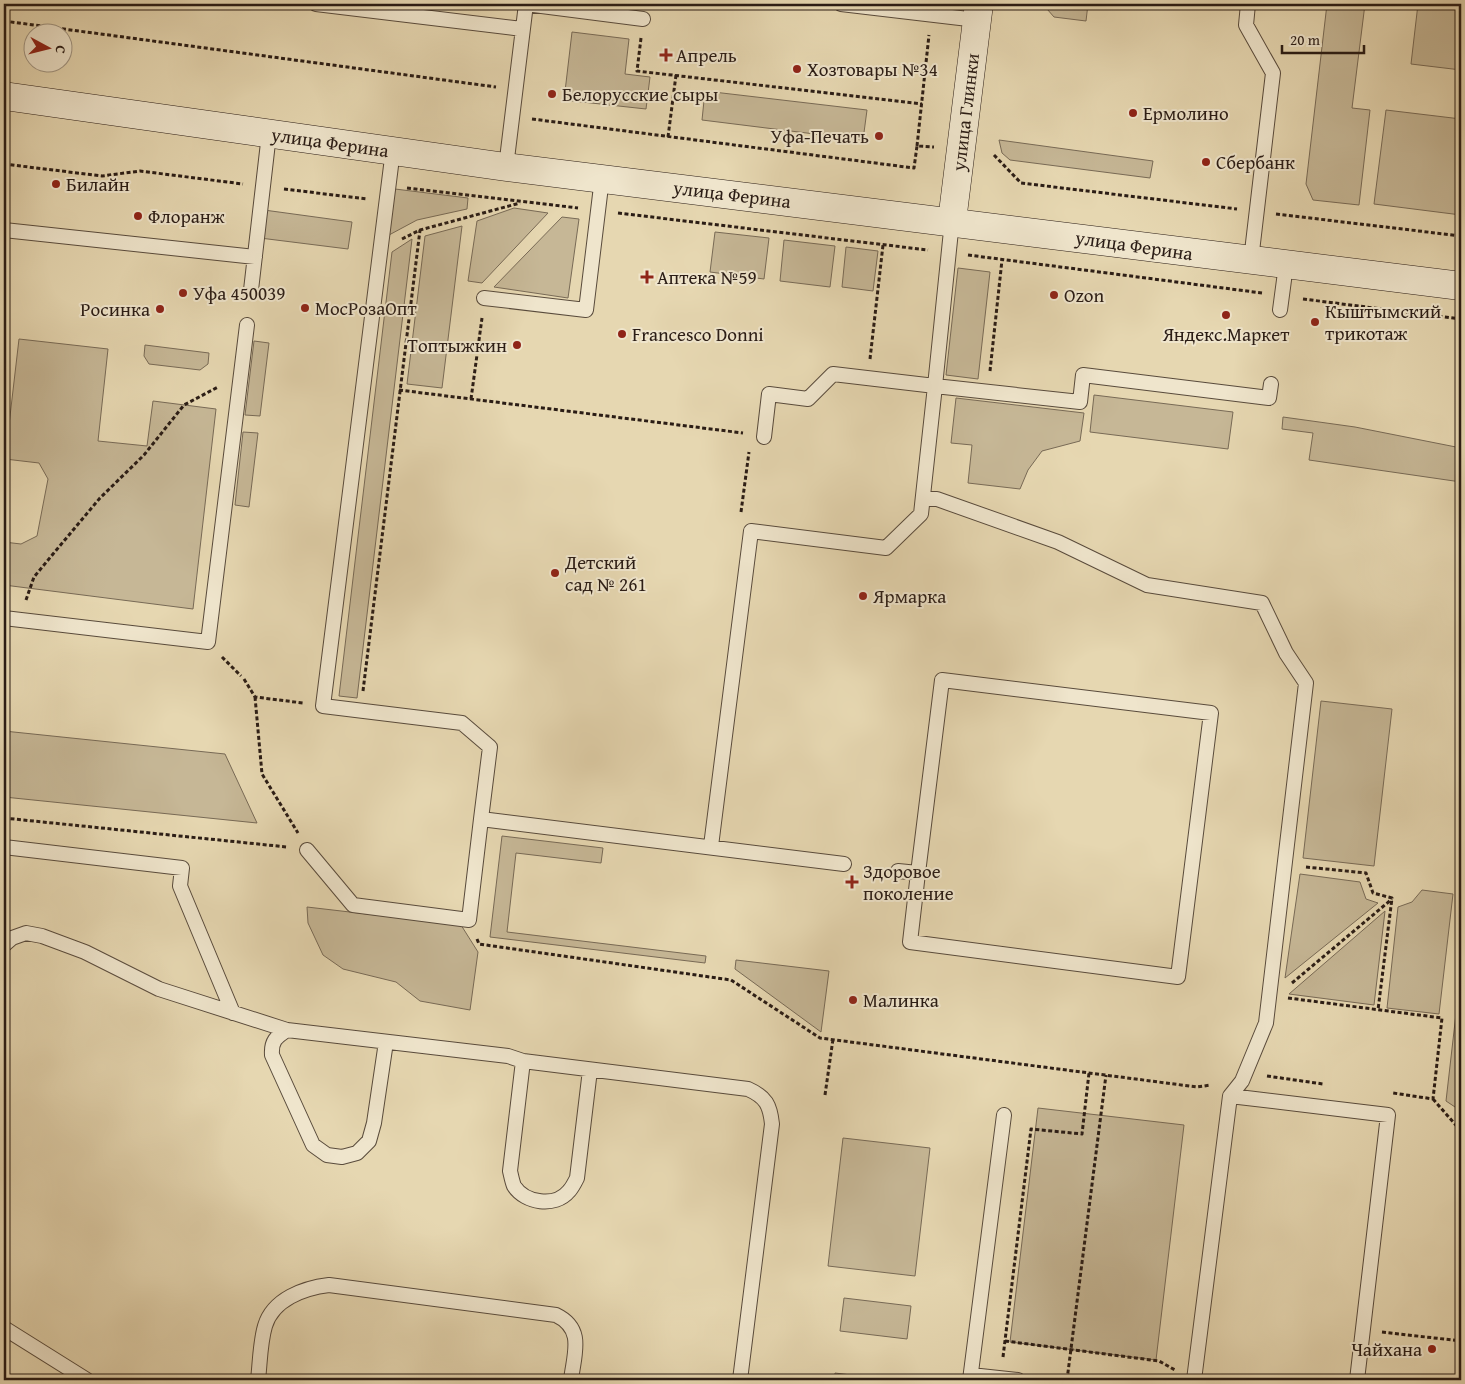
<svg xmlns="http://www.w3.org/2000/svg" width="1465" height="1384" font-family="'Gentium Book Plus',serif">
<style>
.green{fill:#c6b796;stroke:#786a56}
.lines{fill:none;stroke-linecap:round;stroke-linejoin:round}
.lane-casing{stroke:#594b3c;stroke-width:16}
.secondary-casing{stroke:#2a1c15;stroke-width:29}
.path{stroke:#2a1c15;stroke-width:3;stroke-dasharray:4 2.5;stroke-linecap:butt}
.lane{stroke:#efe5cc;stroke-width:14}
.secondary{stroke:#efe5cc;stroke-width:28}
.poi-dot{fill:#8f2418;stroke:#efe5cc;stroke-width:2}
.labels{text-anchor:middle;stroke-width:4;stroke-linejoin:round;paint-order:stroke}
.poi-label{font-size:19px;fill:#2a1c15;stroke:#efe5cc;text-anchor:start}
.street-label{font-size:19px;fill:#2a1c15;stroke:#efe5cc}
</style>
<rect width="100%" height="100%" fill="#e6d7b1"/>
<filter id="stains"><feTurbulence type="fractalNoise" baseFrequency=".004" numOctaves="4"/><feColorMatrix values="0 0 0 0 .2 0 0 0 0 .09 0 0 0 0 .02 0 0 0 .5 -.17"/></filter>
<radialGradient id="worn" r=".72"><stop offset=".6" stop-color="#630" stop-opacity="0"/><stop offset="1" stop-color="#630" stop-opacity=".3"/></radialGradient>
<path class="green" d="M1048 4H1088L1086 21 1054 17 1047 9Z
M1327 4H1365L1352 108 1370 110 1359 205 1313 200 1306 184Z
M1418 4H1461V70L1411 64Z
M572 32 629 39 625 74 650 77 646 109 564 100Z
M705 91 867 110 863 140 702 120Z
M1386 110 1461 119V215L1374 204Z
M999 140 1153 161 1150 178 1010 160 1002 153Z
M395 189 468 198 467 209 417 220 389 235Z
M514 208 548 213 482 283 468 281 477 221Z
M264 210 352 222 348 249 260 238Z
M562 217 579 219 568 298 494 287Z
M462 226 442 388 407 384 425 236Z
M715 232 769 238 764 279 710 272Z
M412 239 357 698 339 696 392 252Z
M784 240 835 246 830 287 780 281Z
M846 247 878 251 873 291 842 287Z
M958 268 990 272 978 379 946 375Z
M19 339 108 349 98 441 147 446 153 401 216 409 193 609 4 585V542L21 544 37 536 48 479 39 463 5 459Z
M254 341 269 343 260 416 245 415Z
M145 345 209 353 208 364 200 370 149 364 144 356Z
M1094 395 1233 412 1228 449 1090 432Z
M956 398 1084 413 1080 441 1042 451 1028 470 1020 489 968 483 972 445 951 443Z
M1283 417 1355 427 1461 448V482L1309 460 1313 433 1282 429Z
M243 432 258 433 249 507 235 505Z
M1321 701 1392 709 1374 866 1303 858Z
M4 731 225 754 257 823 4 797Z
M502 836 603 848 601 863 516 853 507 932 706 956 705 963 490 937Z
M1300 874 1360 882 1366 899 1378 903 1285 978Z
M1422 890 1453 894 1439 1014 1387 1008 1398 907 1412 902Z
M307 907 461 925 478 952 470 1010 420 1001 396 982 343 969 323 955 308 923Z
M1385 911 1374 1005 1289 994Z
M736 960 829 971 821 1032 735 969Z
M1461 970V1111L1446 1101Z
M1038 1108 1184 1125 1156 1360 1010 1342Z
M843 1138 930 1148 915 1276 828 1266Z
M844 1298 911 1306 907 1339 840 1331Z
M835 1373 891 1380H834Z"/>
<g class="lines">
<defs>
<path id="lane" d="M316 4 522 29
M526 4 643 19
M841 4 977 20
M1248 4 1246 25 1273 73 1251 260
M393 150 323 706 462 723 490 747 481 819 844 864
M506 167 526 4
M952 221 935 386 1080 402 1083 375 1269 398 1271 384
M4 230 255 257
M251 290 269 134
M484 298 586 310 602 178
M1280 310 1286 265
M923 499H937L1058 542 1147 585 1262 603 1286 653 1306 683 1266 1023 1242 1081 1230 1096
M4 618 208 642 247 325
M711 846 751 531 886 548 921 514 935 386 833 374 808 399 769 394 764 437
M4 847 182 868 180 886 233 1013
M307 850 353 905 469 920 481 819
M898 871 918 873 942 680 1211 713 1178 977 910 942 918 873
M4 945 12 938 26 933 42 936 85 952 159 989 287 1030 508 1056 523 1061 748 1089C766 1097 770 1105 772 1124L740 1380
M287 1030C276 1037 271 1041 272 1055L313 1145 327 1155 342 1157 357 1153 369 1141 374 1123 386 1042
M523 1061 510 1171C511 1175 512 1181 514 1186 525 1203 555 1208 569 1191 572 1188 575 1182 577 1178L590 1070
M4 1328 87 1380
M971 1375 1018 1380
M258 1380C260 1363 260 1343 265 1326 273 1299 304 1288 329 1285L556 1315C585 1329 574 1354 571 1380
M970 1380 1004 1115
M1194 1380 1230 1096 1388 1115 1357 1380"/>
<path id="secondary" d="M4 96 506 167 1461 286
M952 221 979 4"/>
</defs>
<use href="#lane" class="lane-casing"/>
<use href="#secondary" class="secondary-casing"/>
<path class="path" d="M4 21 496 87
M641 38 637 71 922 104
M532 119 914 168 917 146 934 147
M668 137 676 75
M917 146 929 35
M994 155 1021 183 1237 209
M4 164 102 176 140 171 243 184
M407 188 578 208
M284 189 367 199
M618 213 928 250
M1276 214 1461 236
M402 239 420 230 520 203
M968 255 1262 293
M1303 299 1461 319
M870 359 883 245
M990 371 1002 260
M399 390 743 433
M471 399 482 318
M741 512 749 452
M26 600 34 577 53 554 100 498 144 455 184 405 218 387
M222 657 241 676
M244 679 255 697 303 703
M363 691 420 230
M255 697 262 774 298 833
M4 818 287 847
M1306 867 1366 873 1373 893 1392 898 1378 1010
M477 939 479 944 731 980 820 1038 1197 1087 1211 1085
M1292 983 1392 899
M1288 998 1442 1018 1433 1099 1393 1093
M1267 1076 1323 1084
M825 1095 833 1039
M1433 1099 1461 1131
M1382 1332 1461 1341
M1005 1341 1159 1361 1175 1370
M1003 1357 1031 1129 1082 1134 1089 1073
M1067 1380 1106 1075"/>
<use href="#lane" class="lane"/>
<use href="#secondary" class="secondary"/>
</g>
<g class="poi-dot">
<path d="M663.5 47.5h5v5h5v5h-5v5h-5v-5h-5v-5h5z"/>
<circle cx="797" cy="69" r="5"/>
<circle cx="552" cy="94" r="5"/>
<circle cx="1133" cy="113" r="5"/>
<circle cx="879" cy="136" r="5"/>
<circle cx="1206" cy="162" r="5"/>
<circle cx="56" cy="184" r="5"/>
<circle cx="138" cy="216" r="5"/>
<path d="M644.5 269.5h5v5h5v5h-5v5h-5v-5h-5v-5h5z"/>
<circle cx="183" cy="293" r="5"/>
<circle cx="1054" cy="295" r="5"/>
<circle cx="305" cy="308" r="5"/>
<circle cx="160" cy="309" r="5"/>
<circle cx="1226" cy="315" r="5"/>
<circle cx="1315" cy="322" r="5"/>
<circle cx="622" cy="334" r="5"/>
<circle cx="517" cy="345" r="5"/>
<circle cx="555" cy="573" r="5"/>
<circle cx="863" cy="596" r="5"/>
<path d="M849.5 874.5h5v5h5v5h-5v5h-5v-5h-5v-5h5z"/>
<circle cx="853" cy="1000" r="5"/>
<circle cx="1432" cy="1349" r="5"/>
</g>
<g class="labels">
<g class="poi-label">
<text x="676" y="62">Апрель</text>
<text x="807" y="76">Хозтовары №34</text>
<text x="562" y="101">Белорусские сыры</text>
<text x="1143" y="120">Ермолино</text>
<text x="869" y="143" text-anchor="end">Уфа-Печать</text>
<text x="1216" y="169">Сбербанк</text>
<text x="66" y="191">Билайн</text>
<text x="148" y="223">Флоранж</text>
<text x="657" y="284">Аптека №59</text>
<text x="193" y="300">Уфа 450039</text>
<text x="1064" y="302">Ozon</text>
<text x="315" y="315">МосРозаОпт</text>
<text x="150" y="316" text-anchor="end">Росинка</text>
<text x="1325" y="318">Кыштымский<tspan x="1325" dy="22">трикотаж</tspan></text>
<text x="632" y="341">Francesco Donni</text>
<text x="1226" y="341" text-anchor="middle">Яндекс.Маркет</text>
<text x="507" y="352" text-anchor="end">Топтыжкин</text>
<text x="565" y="569">Детский<tspan x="565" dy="22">сад № 261</tspan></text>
<text x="873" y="603">Ярмарка</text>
<text x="863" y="878">Здоровое<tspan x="863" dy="22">поколение</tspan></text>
<text x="863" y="1007">Малинка</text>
<text x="1422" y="1356" text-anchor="end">Чайхана</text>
</g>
<g class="street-label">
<text transform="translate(965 112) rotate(-83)" y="7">улица Глинки</text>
<text transform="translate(330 142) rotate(8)" y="7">улица Ферина</text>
<text transform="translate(732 194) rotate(7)" y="7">улица Ферина</text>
<text transform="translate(1134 245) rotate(8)" y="7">улица Ферина</text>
</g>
</g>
<rect width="1465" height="1384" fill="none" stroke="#e6d7b1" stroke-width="20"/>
<rect x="5" y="5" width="1455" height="1374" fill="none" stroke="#2a1c15" stroke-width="2.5"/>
<rect x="10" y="10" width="1445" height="1364" fill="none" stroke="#2a1c15"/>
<g transform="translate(48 48) rotate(97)"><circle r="24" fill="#efe5cc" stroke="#a09583"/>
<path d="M0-4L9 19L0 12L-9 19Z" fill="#8f2418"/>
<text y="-8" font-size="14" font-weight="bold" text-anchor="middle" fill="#2a1c15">С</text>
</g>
<path d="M1282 45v8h82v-8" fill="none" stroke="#2a1c15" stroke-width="2.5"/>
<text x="1290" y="45" font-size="15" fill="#2a1c15" stroke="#efe5cc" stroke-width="4" paint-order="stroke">20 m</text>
<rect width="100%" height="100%" filter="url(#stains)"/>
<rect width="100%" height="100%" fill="url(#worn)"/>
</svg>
